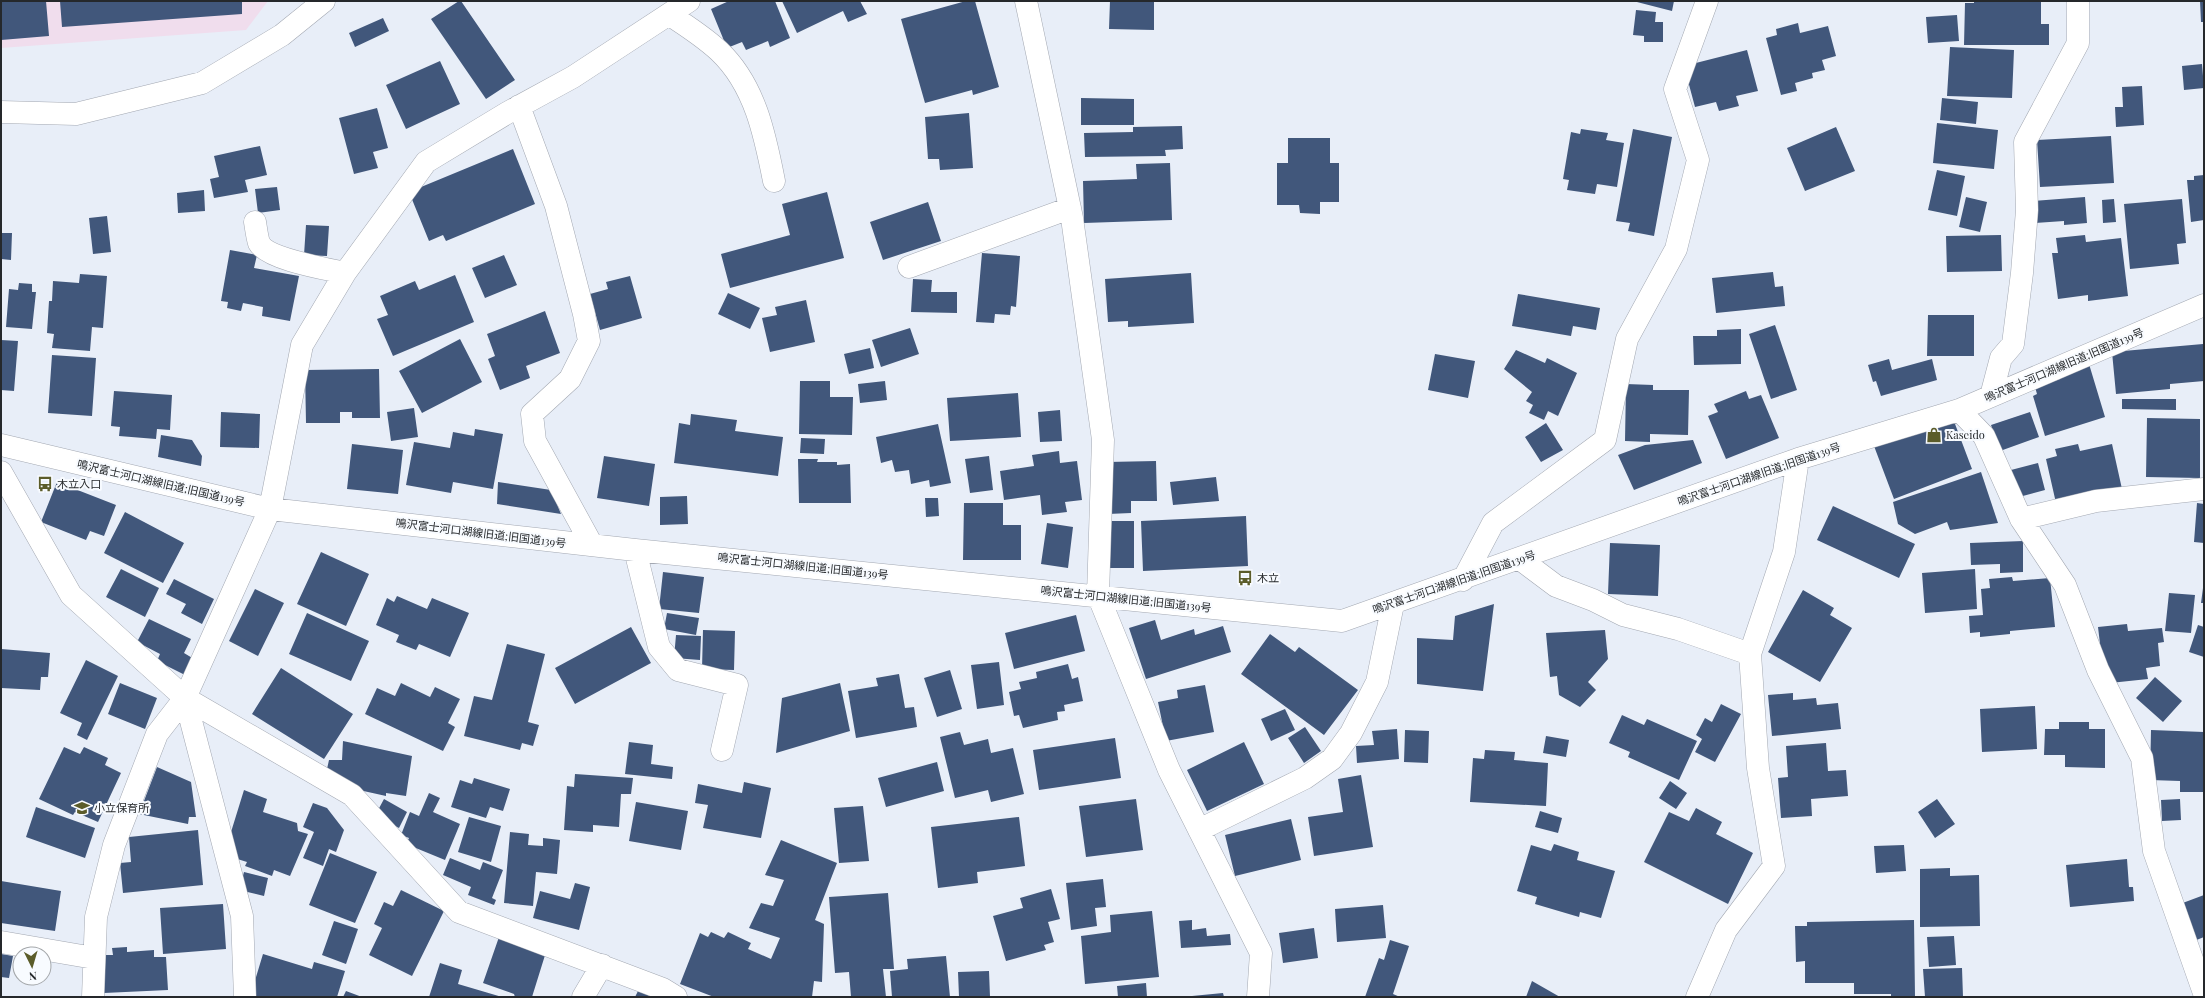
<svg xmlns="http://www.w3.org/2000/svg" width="2205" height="998" font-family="'Playfair Display','Noto Sans JP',serif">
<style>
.education{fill:#f0dded}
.building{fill:#41577b}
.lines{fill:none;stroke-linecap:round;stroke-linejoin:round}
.minor-casing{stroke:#a3a8b2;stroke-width:23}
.minor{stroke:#fff;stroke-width:22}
.labels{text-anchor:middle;stroke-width:4;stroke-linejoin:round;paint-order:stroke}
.street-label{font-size:11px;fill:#25282b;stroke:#f8fbff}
.poi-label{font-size:11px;fill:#25282b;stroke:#f8fbff;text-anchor:start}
</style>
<rect width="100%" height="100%" fill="#e8eef8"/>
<path class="education" d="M1 1H268L246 30 1 48Z"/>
<path class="building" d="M1 1H46L49 36 1 40Z
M60 1H242V14L62 27Z
M459 1H461L515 80 486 99 431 19Z
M729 1H775L790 38 770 47 768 41 746 50 742 42 727 48 711 9Z
M782 1H860L867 14 848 22 843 11 797 33Z
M966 1H975L999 87 973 95 972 90 925 103 901 19Z
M1110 1H1154V30L1109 29Z
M1633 1H1674L1672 11Z
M1974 1 2041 2V24H2049V45H1964L1965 3H1974Z
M2200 1H2204V22H2201Z
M1636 10 1656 12 1655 22H1663V42H1644V36L1633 35Z
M1957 15 1959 41 1928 43 1926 17Z
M383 18 389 31 355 47 349 33Z
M1798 23 1800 33 1828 26 1836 56 1822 60 1825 70 1812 73 1813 78 1795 83 1797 91 1781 95 1766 38 1777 35 1776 29Z
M1950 47 2014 50 2012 98 1947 96Z
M1747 50 1758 91 1736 96 1739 106 1719 111 1716 102 1695 107 1684 66Z
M440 61 460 104 406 129 386 85Z
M2202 64 2204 88 2184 90 2182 66Z
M2142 86 2144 125 2116 127 2115 107H2123L2122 87Z
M1081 98 1134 99V125H1081Z
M1942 98 1978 102 1976 124 1940 120Z
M377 108 388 148 373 152 378 168 354 174 339 118Z
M969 113 973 168 940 170 939 159H928L925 117Z
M1937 123 1998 130 1994 169 1933 163Z
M1182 126 1183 149 1165 150 1166 156 1085 157 1084 133 1133 132V127Z
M1836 127 1855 171 1805 191 1787 148Z
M1581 129 1608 133 1606 140 1624 143 1617 187 1597 184 1595 194 1567 190 1569 180 1563 179 1571 132 1580 134Z
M1633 129 1672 137 1654 236 1628 231 1630 223 1616 221Z
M2111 136 2114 183 2040 187 2037 140Z
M1288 138H1330V163H1339V202H1320V214L1300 213 1299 205H1277V163H1288Z
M260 146 267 175 245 180 248 192 214 198 210 179 219 177 214 156Z
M513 149 535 204 446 241 443 235 429 241 409 192Z
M1170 163 1172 220 1084 223 1083 181 1137 179 1136 164Z
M1937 170 1965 176 1957 216 1928 210Z
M2204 175V220L2191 222 2187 180H2194V176Z
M277 187 280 210 258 213 255 189Z
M204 190 205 211 178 213 177 193Z
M827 192 844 258 730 288 721 254 790 235 782 204Z
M1966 197 1987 202 1980 232 1959 227Z
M2085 197 2087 223 2064 225V221L2035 223 2033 201Z
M2114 199 2116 222 2103 223 2102 200Z
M2182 199 2186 243 2177 244 2179 264 2130 269 2124 204Z
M928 202 941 241 883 260 870 222Z
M107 216 111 252 93 254 89 218Z
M306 225 329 226 327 256 304 255Z
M1 233H12L11 260 1 259Z
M2001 235 2002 271 1947 272 1946 236Z
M2085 235 2086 242 2121 238 2128 296 2088 301V295L2058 299 2052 253H2058L2056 238Z
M230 250 257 255 254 268 299 276 290 321 262 316 263 307 243 303 241 311 227 308 228 302 221 301Z
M982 253 1020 256 1016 307 1011 306 1010 315 995 314 994 323 976 322Z
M504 255 517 285 485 298 472 268Z
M1773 272 1775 287 1783 286 1785 306 1716 313 1712 278Z
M1191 273 1194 323 1128 327V321L1108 322 1105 279Z
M80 274 107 276 103 328 92 327 90 351 52 348 54 334 47 333 49 301H52L53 281 79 283Z
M455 275 474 322 393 356 377 319 388 315 380 296 415 281 419 290Z
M630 276 642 318 600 330 590 294 608 289 606 282Z
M913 279 932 280 931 292H957V313L911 312Z
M19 283 32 284V292H36L32 329 6 327 9 289 18 290Z
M728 293 760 308 750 329 718 314Z
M1518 294 1600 308 1596 330 1573 326 1571 336 1512 326Z
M806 300 815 342 770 352 762 318 777 315 775 307Z
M545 311 560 353 526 366 530 378 500 390 488 359 495 356 487 334Z
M1928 315H1974V356H1927Z
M1775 325 1797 390 1771 399 1749 334Z
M910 328 919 354 881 367 872 340Z
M1741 329V364L1694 365 1693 336H1717V330Z
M460 339 482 382 422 413 399 371Z
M1 340 18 341 14 391 1 390Z
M2203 344 2204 381 2170 384V389L2116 394 2112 352Z
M870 348 874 368 849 374 844 354Z
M1516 350 1545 363 1547 358 1577 373 1558 416 1548 411 1544 420 1529 413 1533 405 1526 401 1532 392 1504 369Z
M1435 354 1475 361 1468 398 1428 390Z
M52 355 96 358 92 416 48 413Z
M1889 359 1892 370 1932 359 1937 380 1881 396 1876 381 1873 382 1868 365Z
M2089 364 2105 417 2045 436 2033 396 2037 394 2035 387 2060 379 2058 373Z
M379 369 380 418H352V412H340V423H306L305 370Z
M800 381H830V397H853L852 435 799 434Z
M885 381 887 400 860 403 858 384Z
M1626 384 1653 385V390H1689L1688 435 1650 434V442L1625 441Z
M114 391 172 395 170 430 157 429 156 439 119 436 120 427 111 426Z
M1746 391 1749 399 1761 395 1779 438 1726 459 1708 416 1718 412 1714 404Z
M1018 393 1021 437 950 441 947 398Z
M2122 399H2176V410L2122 409Z
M414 408 418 437 391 441 387 412Z
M1060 410 1062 441 1040 442 1038 412Z
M221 412 260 414 259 448 220 447Z
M2030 412 2039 437 2000 451 1991 425Z
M691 414 737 420 735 431 783 437 778 476 674 463 679 423 690 425Z
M1952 416 1972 469 1894 499 1874 446Z
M2147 418 2200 419V478L2146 477Z
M1546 423 1563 450 1541 462 1525 437Z
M938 424 951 483 930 487 929 480 911 484 909 470 895 472 892 460 881 463 876 437Z
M475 429 503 434 493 489 453 482 451 493 406 485 414 442 450 448 453 432 474 436Z
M161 435 192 440 202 456 201 466 158 457Z
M801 438 825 439 824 454 800 453Z
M1693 440 1702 463 1634 490 1618 455 1645 445Z
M352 444 403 450 398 494 347 489Z
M2078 444 2080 451 2112 444 2122 489 2056 503 2046 459 2057 456 2055 449Z
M1059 451 1060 463 1077 461 1082 500 1065 502 1067 512 1042 515 1040 495 1004 500 1000 471 1034 466 1032 455Z
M604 456 655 464 649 506 597 498Z
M989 456 993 490 970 493 965 459Z
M798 459H818L817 462H837V465L850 464 851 503H799Z
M1156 461 1157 501H1131V513L1108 514 1107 462Z
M2038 463 2045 490 2019 497 2011 470Z
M1981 472 1998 523 1950 530 1947 522 1915 534 1898 524 1893 502Z
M1216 477 1219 501 1173 505 1170 482Z
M57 482 116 505 104 536 90 531 86 540 41 522Z
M498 482 551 490 561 514 497 504Z
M687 496 688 524 660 525V497Z
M925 498H938L939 516 926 517Z
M964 503H1003V525H1021V560H963Z
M2197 503 2204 504V543L2194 542Z
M1833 506 1915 544 1899 578 1817 540Z
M125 512 184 543 163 583 104 553Z
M1246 516 1248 566 1143 571 1141 521Z
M1107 521H1134V568H1107Z
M1047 523 1073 527 1068 568 1041 564Z
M2023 541V572L2000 573V564L1971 565 1970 543Z
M1610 543 1660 545 1658 596 1608 594Z
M321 552 369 574 346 626 297 604Z
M121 569 159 588 145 617 106 597Z
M1975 569 1977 609 1925 613 1922 573Z
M663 572 704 577 699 613 659 609Z
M2012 577 2013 581 2050 578 2055 627 2010 631V634L1980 637V632L1970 633 1969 616 1983 615 1981 589 1990 588 1989 579Z
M174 579 214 599 202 624 181 613 186 604 166 594Z
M2203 588 2204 589V603H2201Z
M255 589 284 603 258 656 229 641Z
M1803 590 1834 608 1830 615 1852 628 1820 682 1768 652Z
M2169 593 2195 595 2191 633 2165 631Z
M397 596 427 609 432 598 469 613 450 657 419 644 416 650 396 642 399 635 376 625 387 598 394 602Z
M1494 604 1483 691 1417 684V638L1453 640 1455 616Z
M307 613 369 641 351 681 289 654Z
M667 613 699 618 696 635 664 629Z
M1076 615 1085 651 1014 669 1005 633Z
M149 619 191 639 184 653 194 659 185 675 157 661 160 654 137 642Z
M1155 620 1161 640 1194 629 1195 635 1223 626 1231 652 1146 679 1129 628Z
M2127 624 2128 631 2162 628 2164 642 2158 643 2160 666 2146 668 2148 679 2110 683 2103 669 2098 627Z
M2198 625 2204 627V657L2189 652Z
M631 627 651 663 575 704 555 668Z
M703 630 735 631 734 670 702 669Z
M1605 630 1608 659 1588 682 1596 690 1580 707 1559 695 1557 676 1550 677 1546 633Z
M1270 634 1295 652 1299 647 1358 690 1324 735 1241 674Z
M676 635 701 636 700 660 674 658Z
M507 644 545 654 528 722 539 725 533 746 522 743 520 750 464 736 474 696 492 700Z
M1 649 50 653 48 677H41L40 690 1 688Z
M86 660 118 676 87 740 77 735 82 723 60 713Z
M999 662 1004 705 977 709 971 665Z
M1068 664 1072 679 1078 677 1083 701 1064 705 1065 711 1057 712 1058 720 1023 728 1019 715 1014 716 1009 692 1021 689 1019 682 1037 678 1036 672Z
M281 668 353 714 324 759 252 714Z
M950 670 962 709 937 717 924 678Z
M899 674 905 708 914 707 917 727 856 738 848 691 878 686 876 678Z
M2155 677 2182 701 2163 722 2136 698Z
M120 683 157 698 145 729 108 714Z
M401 683 430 697 435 687 460 699 448 723 455 727 443 751 365 714 377 688 395 696Z
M840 683 850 731 776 753 782 698Z
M1205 685 1214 732 1166 741 1158 702 1178 698 1177 690Z
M1793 693V700L1816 698 1817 705 1838 703 1841 729 1772 736 1768 695Z
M1721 704 1741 714 1715 762 1695 752 1702 739 1696 735 1705 718 1712 722Z
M2035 706 2037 749 1982 752 1980 709Z
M1285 709 1295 730 1271 741 1261 719Z
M1622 715 1644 725 1647 719 1697 741 1679 780 1628 757 1630 752 1609 743Z
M2059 722H2089V729H2105V768L2065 767V755H2044L2045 729H2059Z
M1305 727 1321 751 1304 763 1288 738Z
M1397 729 1399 759 1357 763 1356 746 1374 745 1372 731Z
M1405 730 1429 731 1428 763 1404 762Z
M2151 730 2204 732 2203 792H2180V781L2150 780Z
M960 732 964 745 988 739 991 753 1013 748 1024 794 991 802 988 790 955 798 940 737Z
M1546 736 1569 740 1566 757 1543 753Z
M1115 738 1121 778 1039 790 1033 750Z
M343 741 412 756 406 796 386 793V796L359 790 327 769 329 760H342Z
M629 742 653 745 651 764 673 767 672 779 625 774Z
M1244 742 1264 784 1207 811 1187 770Z
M1826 743 1828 771 1846 770 1848 796 1811 799 1812 816 1781 818 1778 778 1788 777 1786 746Z
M64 747 80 754 84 747 108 758 105 765 121 773 98 822 75 812 73 815 39 799Z
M1485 750 1515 752 1514 760 1548 763 1546 806 1470 802 1473 758 1484 759Z
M937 762 944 791 886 807 878 778Z
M157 767 191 782 196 817H189L188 824 139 814Z
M575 774 633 778 631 794H621L619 827 593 825V832L564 830 567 786 574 787Z
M1361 775 1373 847 1314 856 1308 817 1343 812 1338 779Z
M474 778 510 789 503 811 490 807 486 818 451 807 460 780 472 784Z
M1670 781 1687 793 1676 809 1659 798Z
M744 782 771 788 761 838 703 828 708 805 695 803 698 784 742 793Z
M244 790 267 799 263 812 297 823 298 831 308 834 290 876 274 870 272 876 245 866 247 862 231 857 227 845Z
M429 793 440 798 433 812 460 824 445 860 406 844 409 838 401 835 410 812 419 816Z
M384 799 407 812 399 828 383 820 377 812Z
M1136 799 1143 850 1086 857 1079 806Z
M1937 799 1955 824 1935 838 1918 812Z
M2180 799 2181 820 2162 821 2161 800Z
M636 802 688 811 681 850 629 841Z
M313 803 327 808 344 830 336 852 329 849 323 866 303 858 314 832 303 827Z
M863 806 869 861 839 863 834 808Z
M36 807 95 828 85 858 26 837Z
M1696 808 1722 822 1716 834 1753 853 1728 904 1644 862 1669 812 1689 821Z
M1540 811 1562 818 1558 833 1535 827Z
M469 817 501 826 491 862 458 852Z
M1019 817 1025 866 977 872 978 883 938 888 931 827Z
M1291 819 1301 860 1235 876 1225 835Z
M198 830 203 885 123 893 120 863 131 862 129 837Z
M510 832 529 834 528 845 543 846V838L560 840 557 874 536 872 533 906 504 903Z
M781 840 837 863 815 920 824 924 822 982 814 981 812 997H714L680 984 700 933 708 937 711 932 724 938 728 932 751 943 748 949 771 959 780 938 749 928 761 903 773 906 784 880 765 875Z
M1554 844 1579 852 1577 860 1615 871 1601 918 1580 912 1579 917 1535 904 1537 897 1517 891 1531 845 1551 851Z
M1904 845 1906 871 1876 873 1874 846Z
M330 853 377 872 355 923 309 905Z
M450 858 480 870 483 862 503 870 492 898 496 900 494 905 468 895 471 887 443 875Z
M2127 859 2129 887H2133L2134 901 2070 907 2066 865Z
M1950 868V876L1979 875 1980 926 1920 927V869Z
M244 872 268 878 264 896 239 890Z
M1103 879 1106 907 1095 908 1097 926 1071 930 1066 883Z
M1 881 61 891 55 931 1 923Z
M575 883 590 887 579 930 533 918 540 891 570 899Z
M1051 889 1060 919 1048 922 1054 942 1044 945 1046 950 1006 961 993 916 1023 908 1020 898Z
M401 890 444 911 412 976 369 955 382 928 374 924 384 902 393 906Z
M888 893 894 969H883L886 997H851L849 972 835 973 829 897Z
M2204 895V937L2194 941 2180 904Z
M223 904 226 949 163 954 160 908Z
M1383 905 1386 938 1337 942 1335 909Z
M1152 911 1159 977 1085 984 1081 936 1111 932 1110 915Z
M1192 920V930L1206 928 1207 936 1230 934 1231 945 1181 948 1179 921Z
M1914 920 1915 997H1891V994H1854V983H1805V961L1796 962 1795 926H1807V922Z
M334 921 358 929 346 964 322 955Z
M1314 928 1318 958 1283 963 1279 933Z
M1954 936 1956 965 1929 967 1927 937Z
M499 937 546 952 532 997H515L514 994 483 983Z
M1390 940 1409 946 1393 994 1400 997H1365L1379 958 1384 960Z
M127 947V952L154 950V957H166L168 990 104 993 102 955H113L112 948Z
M1 954 13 956 9 978 1 977Z
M263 954 312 969 314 962 345 971 337 997H250Z
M946 956 950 997H892L890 971 908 969 907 959Z
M440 963 462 970 458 984 502 997H429Z
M1962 968 1963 997H1925L1923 969Z
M989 971 990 997H959L958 972Z
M1532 981 1560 997H1526Z
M1146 983 1147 997H1118L1117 986Z
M346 991 362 997H343Z
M638 991 653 997H635Z
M1223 993 1224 997H1192V996Z"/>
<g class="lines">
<defs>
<path id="minor" d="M1026 1 1072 218 1103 440 1098 595 1169 770 1261 953 1258 997
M670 15C687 26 704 37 719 51 755 85 765 135 774 181
M519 106 556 206 584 314 589 341 570 379 532 414 535 441 592 545
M1 112 76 114 202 83 282 35 324 1
M255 222C256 228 257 237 259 243 267 259 327 269 345 273
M909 267 1070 208
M1991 396 2001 358 2013 344 2022 273 2027 210 2025 142 2078 43V1
M1959 410 1984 436 2021 519 2065 585 2098 670 2142 758 2154 851 2204 993
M1 445 270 509 635 550 1342 621 1798 459 1959 410 2204 305
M1 472 71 595 185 698 352 795 459 912 663 989 676 997
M2021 519 2096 501 2204 489
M635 550 659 647 678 670 737 685 722 750
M1520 559 1556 586 1593 600 1623 615 1678 629 1750 654
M1463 580 1493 523 1605 440 1627 339 1676 249 1698 160 1675 89 1707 1
M185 698 242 916 245 997
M1199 830 1305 778 1332 759 1351 733 1377 682 1393 604
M1 942 94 958
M93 997 96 917 114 845 157 734 185 698 270 509 302 345 345 273 426 162 507 113 573 77 689 1
M583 997 602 965
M1697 997 1726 930 1774 866 1758 768 1750 654 1784 552 1798 459"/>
</defs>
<use href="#minor" class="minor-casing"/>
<use href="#minor" class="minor"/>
</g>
<defs>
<symbol id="shop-bare" viewBox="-9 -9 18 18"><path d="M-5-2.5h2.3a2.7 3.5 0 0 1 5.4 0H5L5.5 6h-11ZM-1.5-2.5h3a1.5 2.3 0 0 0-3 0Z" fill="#5b5c2a" stroke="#f8fbff" stroke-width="2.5" paint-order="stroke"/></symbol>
<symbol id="bus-bare" viewBox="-9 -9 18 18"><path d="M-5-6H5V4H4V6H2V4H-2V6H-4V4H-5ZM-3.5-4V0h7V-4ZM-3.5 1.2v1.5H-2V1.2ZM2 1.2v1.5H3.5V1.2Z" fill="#5b5c2a" stroke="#f8fbff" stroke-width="2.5" paint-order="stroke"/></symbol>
<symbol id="school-bare" viewBox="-9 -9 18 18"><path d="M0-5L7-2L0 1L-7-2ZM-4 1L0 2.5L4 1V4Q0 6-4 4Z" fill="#5b5c2a" stroke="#f8fbff" stroke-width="2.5" paint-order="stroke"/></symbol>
</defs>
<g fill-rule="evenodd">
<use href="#shop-bare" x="1923" y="424" width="22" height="22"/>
<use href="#bus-bare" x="34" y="473" width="22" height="22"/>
<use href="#bus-bare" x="1234" y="567" width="22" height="22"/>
<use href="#school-bare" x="71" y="797" width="22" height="22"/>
</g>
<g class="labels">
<g class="street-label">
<text transform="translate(2064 365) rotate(-23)" y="4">鳴沢富士河口湖線旧道;旧国道139号</text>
<text transform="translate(1759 474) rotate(-19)" y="4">鳴沢富士河口湖線旧道;旧国道139号</text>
<text transform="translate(161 483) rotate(13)" y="4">鳴沢富士河口湖線旧道;旧国道139号</text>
<text transform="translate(481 533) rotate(7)" y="4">鳴沢富士河口湖線旧道;旧国道139号</text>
<text transform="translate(803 566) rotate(6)" y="4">鳴沢富士河口湖線旧道;旧国道139号</text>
<text transform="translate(1454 582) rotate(-19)" y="4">鳴沢富士河口湖線旧道;旧国道139号</text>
<text transform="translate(1126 599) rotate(6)" y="4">鳴沢富士河口湖線旧道;旧国道139号</text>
</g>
<g class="poi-label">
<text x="1946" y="439">Kaseido</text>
<text x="57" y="488">木立入口</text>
<text x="1257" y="582">木立</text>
<text x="94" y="812">小立保育所</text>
</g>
</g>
<rect width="2205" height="998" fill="none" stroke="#25282b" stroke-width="4"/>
<g transform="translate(32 966) rotate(175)"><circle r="19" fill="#f8fbff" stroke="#a4a7aa"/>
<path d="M0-3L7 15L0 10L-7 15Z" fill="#5b5c2a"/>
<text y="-6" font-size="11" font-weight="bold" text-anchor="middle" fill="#25282b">N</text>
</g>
</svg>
